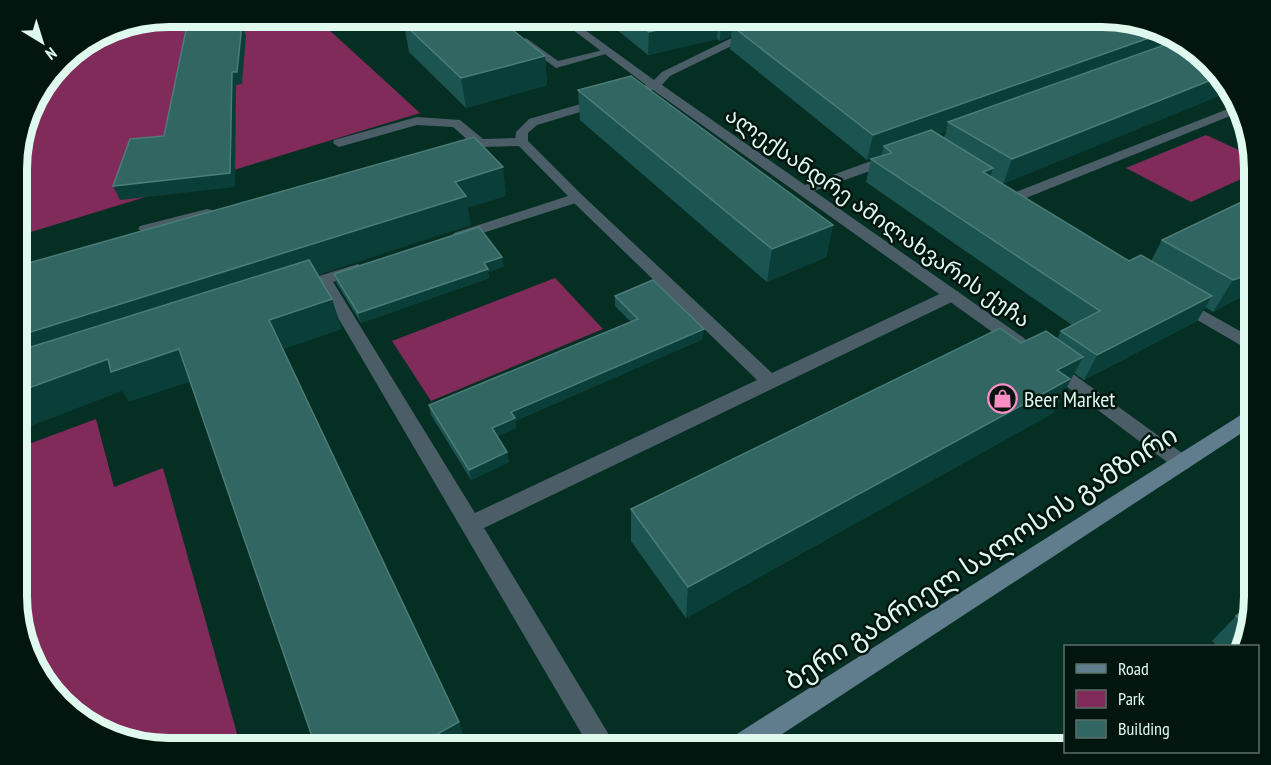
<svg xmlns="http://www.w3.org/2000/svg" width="1271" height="765" font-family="'PT Sans Narrow','Noto Sans Georgian',sans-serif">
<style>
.green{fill:#812b5b}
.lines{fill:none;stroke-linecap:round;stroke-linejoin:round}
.lane{fill:#4b5e68;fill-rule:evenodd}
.street{fill:#4b5e68;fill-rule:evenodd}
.secondary{fill:#5f7d8c;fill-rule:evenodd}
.wall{fill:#1c5451;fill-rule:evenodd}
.shaded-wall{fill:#0a3e38}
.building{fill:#316662;stroke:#4c7d78;stroke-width:1.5}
.labels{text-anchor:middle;stroke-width:5;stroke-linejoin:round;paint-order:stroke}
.street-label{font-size:22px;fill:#dff9ef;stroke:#02150e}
.poi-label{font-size:22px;fill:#dff9ef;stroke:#02150e;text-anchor:start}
.near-street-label{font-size:27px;fill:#dff9ef;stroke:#02150e}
.rim{fill:none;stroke:#dff9ef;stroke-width:8}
</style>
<rect width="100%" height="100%" fill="#062f24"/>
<path class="green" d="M169 17H315L420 113 18 236V150L32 101 68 55 111 28Z
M1206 135 1254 157V173L1191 202 1126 168Z
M555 278 603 329 431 401 392 341Z
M96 419 114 487 163 468 241 748H169L93 728 42 680 18 615V448Z"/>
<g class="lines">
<path class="lane" d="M384 17H395L405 25 433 33 428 36 397 29Z
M492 17H508L473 27 468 24Z
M526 38 558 61 607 49 613 52 556 68 522 43 521 41Z
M1238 105 1240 112 1016 202H1006L1004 199 1006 196Z
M417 117 460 120 483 139 521 138 527 142 521 146 480 147 457 153 450 149 452 146 470 142 453 127 417 125 339 147 333 143 334 140Z
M577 194 582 195 772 373 946 291H958L960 295 958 299 484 528 617 748H590L316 280 318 277H330L475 513 757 380 572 201 570 198 572 195Z
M207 209 212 210 214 213 212 216 145 233 138 229 140 226Z
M1181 298 1254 339V353L1175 307 1173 303 1175 299Z
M1244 416 1254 420V436L1237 428 1235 423 1237 418Z"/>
<path class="street" d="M556 17H567L654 80 662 72 750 29 760 17H770L769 22 758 33 670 76 662 85 805 185 885 156H895L897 159 895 162 814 191 1024 338 1027 342 1024 346H1012L653 90 537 125 528 133V141L582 195 584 198 582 201 464 239H454L452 236 454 233 568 196 515 142 516 132 529 119 646 85Z
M358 264 366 269 364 272 299 293 291 288 293 284Z
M1052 361 1058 363 1189 458 1192 463 1189 468 1182 471 1175 468 1046 371 1043 367 1046 363Z"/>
<path class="secondary" d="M1254 409V425L761 748H725L729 739 1247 411Z"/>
</g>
<path class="wall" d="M404 16H495L545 56 547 85 466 108 409 52 404 24H407L406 18Z
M600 16H1102L1003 184 1129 261H1151L1162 240 1254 196V290L1213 312 1205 307 1197 321 1084 380 1074 373 1053 413 686 618 631 541V509L1021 343 1057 339 1061 331 1072 325 866 182 871 159 882 156V155L867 160 730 49 731 36 720 41 717 39 648 55ZM946 132 944 137 939 134Z
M578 90 833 225 826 257 767 282 580 120Z
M504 266 488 272 489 278 361 323 337 284 334 274Z
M615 296 703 339 515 421 516 428 497 436 509 462 471 480 431 415 429 405 631 322 615 306Z
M1254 605 1242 646H1218L1212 641 1236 616Z"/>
<path class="shaded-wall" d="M716 16H718L717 39 648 55 649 32Z
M726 16H758L732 26 731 36 720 41 721 18Z
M242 24 246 36 242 84 236 85 235 187 120 200 113 186 232 72Z
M1163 33 1178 37 1186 44 948 122 946 132 891 151 884 146 882 155 867 160 873 135Z
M545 56 547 85 466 108 461 78Z
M1219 77 1232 91 1003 184 1012 159Z
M503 167 506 196 468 208 471 225 18 373V336L455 182Z
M993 168 986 192 983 172Z
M833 225 826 257 767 282 772 249Z
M502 257 504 266 488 272 489 278 361 323 358 313Z
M1254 270V290L1213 312 1233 280Z
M1212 296 1197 321 1084 380 1097 355Z
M332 299 342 329 281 350 269 320Z
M704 329 703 339 515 421 516 428 493 438 492 428 511 412Z
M179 349 195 380 129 402 122 391 18 431V392L108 359Z
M1083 357 1053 413 686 618 688 587 1057 370Z
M507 452 509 462 471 480 469 470Z
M459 722 467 747 465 748H412Z"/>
<path class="building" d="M409 16H495L545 56 461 78 404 24 411 23 405 17Z
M629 16H716L649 32Z
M753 16H1102L1163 33 873 135 732 26Z
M242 24 237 72H232L230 173 113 186 130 139 164 136 186 30Z
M1181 39 1219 77 1012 159 948 122Z
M631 76 833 225 772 249 578 90Z
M931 130 993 168 983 172 1129 261 1141 255 1212 296 1097 355 1061 331 1100 311 871 159 892 153 884 146Z
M474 137 503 167 455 182 466 196 18 336V266Z
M1254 196V270L1239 278 1233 280 1162 240Z
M479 227 502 257 484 263 488 269 358 313 334 274Z
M309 260 332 299 269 320 459 722 412 748H316L179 349 111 372 108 359 18 392V351Z
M653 280 704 329 511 412 515 418 492 428 507 452 469 470 429 405 638 319 615 296Z
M1000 328 1021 343 1046 331 1083 357 1057 370 1070 379 688 587 631 509Z
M1254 602V605L1248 626 1236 616Z"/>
<defs>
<symbol id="shop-ring" viewBox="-11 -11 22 22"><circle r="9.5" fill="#02150e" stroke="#fb8fc5" stroke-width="1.5"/><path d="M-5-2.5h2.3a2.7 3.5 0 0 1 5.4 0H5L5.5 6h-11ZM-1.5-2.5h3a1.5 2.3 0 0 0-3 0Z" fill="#fb8fc5"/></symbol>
</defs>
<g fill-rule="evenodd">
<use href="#shop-ring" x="986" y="382" width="33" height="33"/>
</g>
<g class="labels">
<g class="street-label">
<text transform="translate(878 217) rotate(35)" y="8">ალექსანდრე ამილახვარის ქუჩა</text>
</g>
<g class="poi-label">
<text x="1024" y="407">Beer Market</text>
</g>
<g class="near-street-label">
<text transform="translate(981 558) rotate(-33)" y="9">ბერი გაბრიელ სალოსის გამზირი</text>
</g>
</g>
<path d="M0 0H1271V765H0ZM169 27H1102A142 142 0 0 1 1244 169V596A142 142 0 0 1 1102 738H169A142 142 0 0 1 27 596V169A142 142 0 0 1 169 27Z" fill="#02150e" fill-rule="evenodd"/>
<path class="rim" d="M169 27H1102A142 142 0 0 1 1244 169V596A142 142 0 0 1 1102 738H169A142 142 0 0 1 27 596V169A142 142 0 0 1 169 27Z"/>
<rect x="1064" y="645" width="195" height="108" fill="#02150e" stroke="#5a7068" stroke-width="1.5"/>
<rect x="1076" y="664" width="30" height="9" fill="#5f7d8c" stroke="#5a7068" stroke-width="1.5"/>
<text x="1118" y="675" font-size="18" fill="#dff9ef">Road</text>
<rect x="1076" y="690" width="30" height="18" fill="#812b5b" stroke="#5a7068" stroke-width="1.5"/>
<text x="1118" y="705" font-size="18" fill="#dff9ef">Park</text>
<rect x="1076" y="720" width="30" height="18" fill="#316662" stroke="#5a7068" stroke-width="1.5"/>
<text x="1118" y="735" font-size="18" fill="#dff9ef">Building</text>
<g transform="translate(42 42) rotate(142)" stroke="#02150e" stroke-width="4.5" paint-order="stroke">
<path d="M0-4.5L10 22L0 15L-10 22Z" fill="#dff9ef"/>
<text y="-9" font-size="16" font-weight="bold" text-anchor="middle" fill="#dff9ef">N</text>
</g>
</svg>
